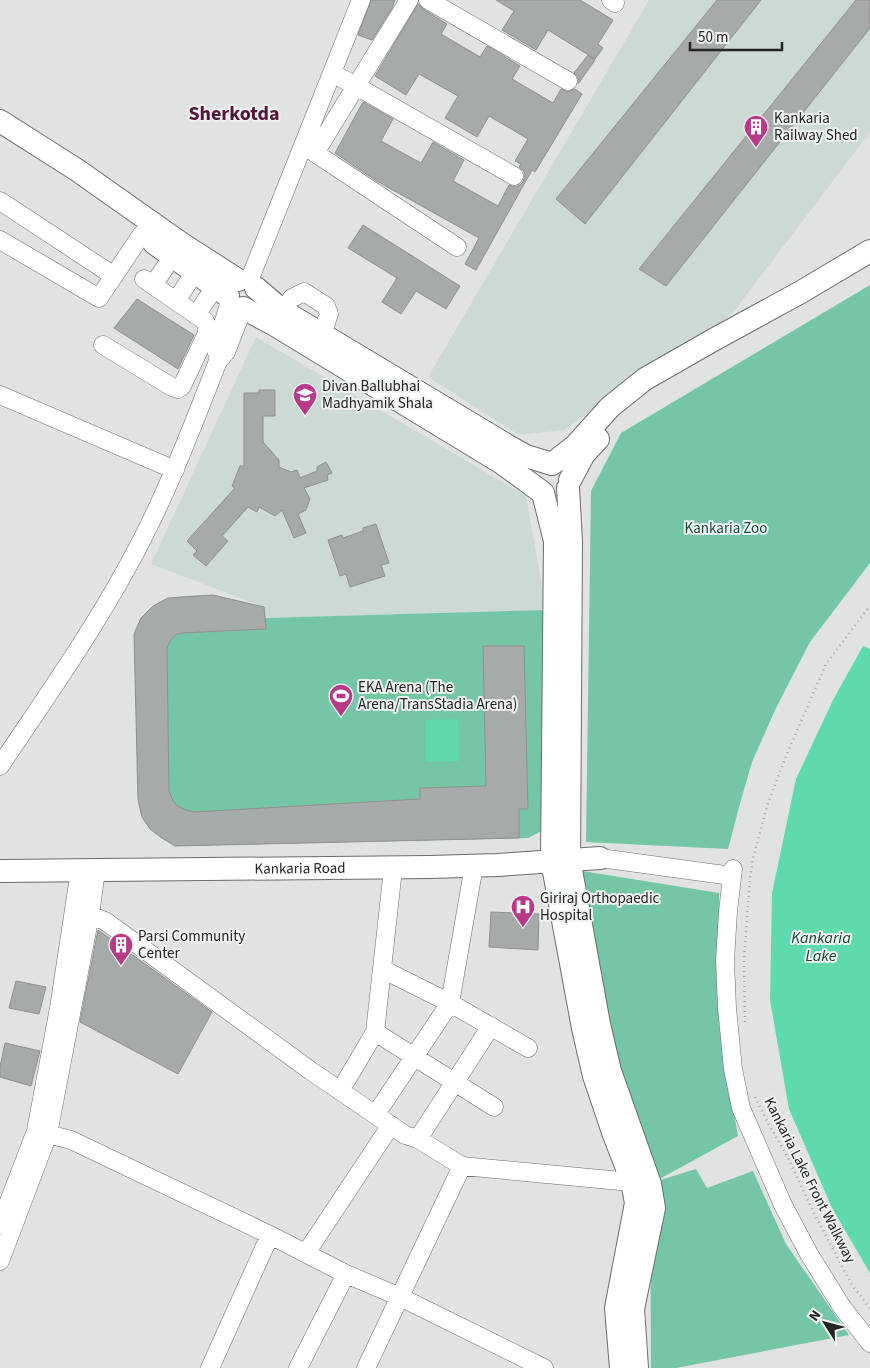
<svg xmlns="http://www.w3.org/2000/svg" width="870" height="1368" font-family="'Source Sans 3',sans-serif">
<style>
.built{fill:#cdd9d3}
.green{fill:#75c6a6}
.water{fill:#5edaad}
.building{fill:#a6aaa8;stroke:#8e918f}
.lines{fill:none;stroke-linecap:round;stroke-linejoin:round}
.minor-casing{stroke:#6a6d6c;stroke-width:19}
.major-casing{stroke:#6a6d6c;stroke-width:24}
.path{stroke:#a3a5a4;stroke-width:2.5;stroke-dasharray:1 4;stroke-linecap:butt}
.minor{stroke:#fff;stroke-width:18}
.major{stroke:#fff;stroke-width:22}
.labels{text-anchor:middle;stroke-width:4;stroke-linejoin:round;paint-order:stroke}
.poi-label{font-size:15px;fill:#232423;stroke:#edf1ef;text-anchor:start}
.park-label{font-size:15px;fill:#194d3b;stroke:#edf1ef}
.street-label{font-size:15px;fill:#232423;stroke:#edf1ef}
.water-label{font-size:16px;font-style:italic;fill:#114634;stroke:#edf1ef}
.district-label{font-size:20px;font-weight:bold;fill:#53173c;stroke:#edf1ef}
</style>
<rect width="100%" height="100%" fill="#e0e3e2"/>
<path class="built" d="M649 0H870V132L732 314 564 430 519 435 428 377Z
M256 337 526 496 546 610 265 618 264 607 151 564Z"/>
<path class="green" d="M870 285V563L810 642 776 708 752 762 741 800 728 849 586 842 591 491 621 433Z
M213 595 264 607 265 618 546 610 542 831 528 838 175 846C162 839 147 830 142 816 140 811 139 805 138 800L134 634C154 593 172 597 213 595Z
M570 869 719 893V1026L738 1136 654 1182 696 1169 707 1188 753 1171 786 1244 849 1335 676 1368H651L650 1184Z"/>
<path class="water" d="M863 646 870 649V1273L832 1208 789 1109 770 1000 772 893 796 779 833 700Z
M458 719 459 761 426 762V720Z"/>
<path class="building" d="M371 0H395L392 8 372 40 358 35Z
M496 0H580L613 20 598 44 603 48 595 59 548 30 536 50 502 30 514 11Z
M717 0H761L585 224 556 199Z
M856 0H870V28L666 286 639 269Z
M418 4 423 9 447 24 441 34 480 57 487 46 520 66 512 79 553 103 561 89 568 92 575 89 582 94 535 172 532 170 476 270 465 264 479 238 375 180 335 153 363 102 393 119 381 141 421 163 433 142 464 160 453 181 498 206 509 185 515 187 520 185 523 182 525 175 523 170 519 167 521 164 515 161 528 139 489 116 477 137 445 118 458 96 419 74 406 95 375 76Z
M588 55 595 60 578 84 579 81 577 76 574 73Z
M363 225 460 286 446 309 416 291 401 314 382 302 397 278 348 248Z
M137 299 194 335 178 369 114 328Z
M259 390H275V416H263V442L279 460V467L291 472 297 470 300 478 317 471V467L326 462 332 473 327 475 328 480 304 488 310 499 306 510 298 514 306 533 294 538 282 510 275 516 259 507 257 512 248 507 222 536 228 541 206 566 193 555 197 551 187 541 235 488 232 486 240 466H244V393H259Z
M376 524 389 563 381 565 385 576 350 587 346 574 340 576 328 540 342 535 343 538 363 531V528Z
M213 595 264 607 266 629 182 633 176 635 170 641 167 648 169 791 172 799 177 806 186 810 194 812 420 799V788L486 786 483 646H524L528 809H519V838L175 846 162 838 150 829 142 817 138 800 134 634 141 618 153 606 168 598Z
M491 912 539 914 538 950 489 947Z
M98 930 212 1012 178 1074 80 1022Z
M16 981 46 987 39 1014 9 1008Z
M5 1043 40 1051 31 1086 0 1077V1067Z"/>
<g class="lines">
<defs>
<path id="minor" d="M428 0 568 81
M611 0 615 3
M332 73 356 86 409 0
M0 201 114 276
M0 240 99 298 142 234
M457 247 315 153 356 86 514 176
M249 281 361 0
M153 285 173 256
M176 301 195 272
M283 311 292 298 304 292 326 306 329 314 322 334
M196 315 215 287
M103 345 172 387 178 389 182 386 207 333V326L205 321 144 279
M217 353 216 347 230 301
M0 395 175 470
M0 766C45 699 91 634 129 564 165 499 191 430 218 361L226 352 243 308
M600 858 732 876
M733 869 728 911 725 961 727 1008 733 1069 741 1108 783 1205 809 1254 842 1307 870 1343
M90 915 105 921 311 1071 405 1135 418 1139 462 1166 642 1183
M382 969 450 1003 528 1048
M375 1032 494 1107
M346 1081 375 1032 392 878
M382 1105 450 1003 472 877
M36 1131 71 1140 270 1235 346 1274 400 1297 544 1368
M418 1139 491 1026
M0 1225 36 1131 59 1008 80 870
M306 1253 391 1125
M0 1261 48 1134 90 915 96 870
M210 1368 270 1235
M298 1368 346 1274
M366 1368 462 1166"/>
<g id="major">
<path d="M0 121 77 170 182 244 238 280"/>
<path d="M154 243 228 296"/>
<path d="M256 288 283 311 508 446 526 456 552 464 575 446 610 407 645 379 715 339 801 292 870 251"/>
<path d="M243 308 275 325 502 463 543 493 555 541 552 861 583 1028 594 1076 614 1135 632 1181 636 1203 616 1308 621 1368"/>
<path d="M570 480 584 454 598 439"/>
<path d="M568 488 571 541 569 859 599 1024 610 1071 650 1184 654 1208 633 1309 637 1368"/>
<path id="s1" d="M0 871 430 867 498 865 600 858"/>
</g>
</defs>
<use href="#minor" class="minor-casing"/>
<use href="#major" class="major-casing"/>
<path class="path" d="M745 1022 744 961 750 878 753 858 768 803 786 756 826 664 870 606
M755 1097 768 1123 787 1156 816 1217 852 1285 870 1308"/>
<use href="#minor" class="minor"/>
<use href="#major" class="major"/>
</g>
<defs>
<symbol id="building-pin" viewBox="-11 -11 22 30"><path d="M0 17L-7.5 6A9.5 9.5 0 1 1 7.5 6Z" fill="#b73987" stroke="#edf1ef"/><path d="M-4-6H4V6H1V3H-1V6H-4ZM-2.5-4.3h1.7v1.8h-1.7ZM.8-4.3h1.7v1.8H.8ZM-2.5-1h1.7V.8h-1.7ZM.8-1h1.7V.8H.8Z" fill="#fff"/></symbol>
<symbol id="school-pin" viewBox="-11 -11 22 30"><path d="M0 17L-7.5 6A9.5 9.5 0 1 1 7.5 6Z" fill="#b73987" stroke="#edf1ef"/><path d="M0-5L7-2L0 1L-7-2ZM-4 1L0 2.5L4 1V4Q0 6-4 4Z" fill="#fff"/></symbol>
<symbol id="stadium-pin" viewBox="-11 -11 22 30"><path d="M0 17L-7.5 6A9.5 9.5 0 1 1 7.5 6Z" fill="#b73987" stroke="#edf1ef"/><path d="M0-5a6.5 5 0 1 0 0 10a6.5 5 0 1 0 0-10ZM-3.5-1.8h7v3.6h-7Z" fill="#fff"/></symbol>
<symbol id="hospital-pin" viewBox="-11 -11 22 30"><path d="M0 17L-7.5 6A9.5 9.5 0 1 1 7.5 6Z" fill="#b73987" stroke="#edf1ef"/><path d="M-5-5h3v3.5h4V-5h3V5h-3V1.5h-4V5h-3Z" fill="#fff"/></symbol>
</defs>
<g fill-rule="evenodd">
<use href="#building-pin" x="742" y="113" width="28" height="38"/>
<use href="#school-pin" x="291" y="381" width="28" height="38"/>
<use href="#stadium-pin" x="327" y="682" width="28" height="38"/>
<use href="#hospital-pin" x="509" y="893" width="28" height="38"/>
<use href="#building-pin" x="107" y="931" width="28" height="38"/>
</g>
<g class="labels">
<g class="poi-label">
<text x="774" y="123">Kankaria<tspan x="774" dy="17">Railway Shed</tspan></text>
<text x="322" y="391">Divan Ballubhai<tspan x="322" dy="17">Madhyamik Shala</tspan></text>
<text x="358" y="692">EKA Arena (The<tspan x="358" dy="17">Arena/TransStadia Arena)</tspan></text>
<text x="540" y="903">Giriraj Orthopaedic<tspan x="540" dy="17">Hospital</tspan></text>
<text x="138" y="941">Parsi Community<tspan x="138" dy="17">Center</tspan></text>
</g>
<g class="park-label">
<text x="726" y="533">Kankaria Zoo</text>
</g>
<g class="street-label">
<text dy="5" stroke="none"><textPath href="#s1" startOffset="300">Kankaria Road</textPath></text>
<text transform="translate(810 1180) rotate(63)" y="5">Kankaria Lake Front Walkway</text>
</g>
<g class="water-label">
<text x="821" y="943">Kankaria<tspan x="821" dy="18">Lake</tspan></text>
</g>
<g class="district-label">
<text x="234" y="120">Sherkotda</text>
</g>
</g>
<g transform="translate(825 1323) rotate(306)" stroke="#edf1ef" stroke-width="4" paint-order="stroke">
<path d="M0-4L9 19L0 12L-9 19Z" fill="#232423"/>
<text y="-8" font-size="14" font-weight="bold" text-anchor="middle" fill="#232423">N</text>
</g>
<path d="M690 42v8h92v-8" fill="none" stroke="#232423" stroke-width="2.5"/>
<text x="698" y="42" font-size="15" fill="#232423" stroke="#edf1ef" stroke-width="4" paint-order="stroke">50 m</text>
</svg>
